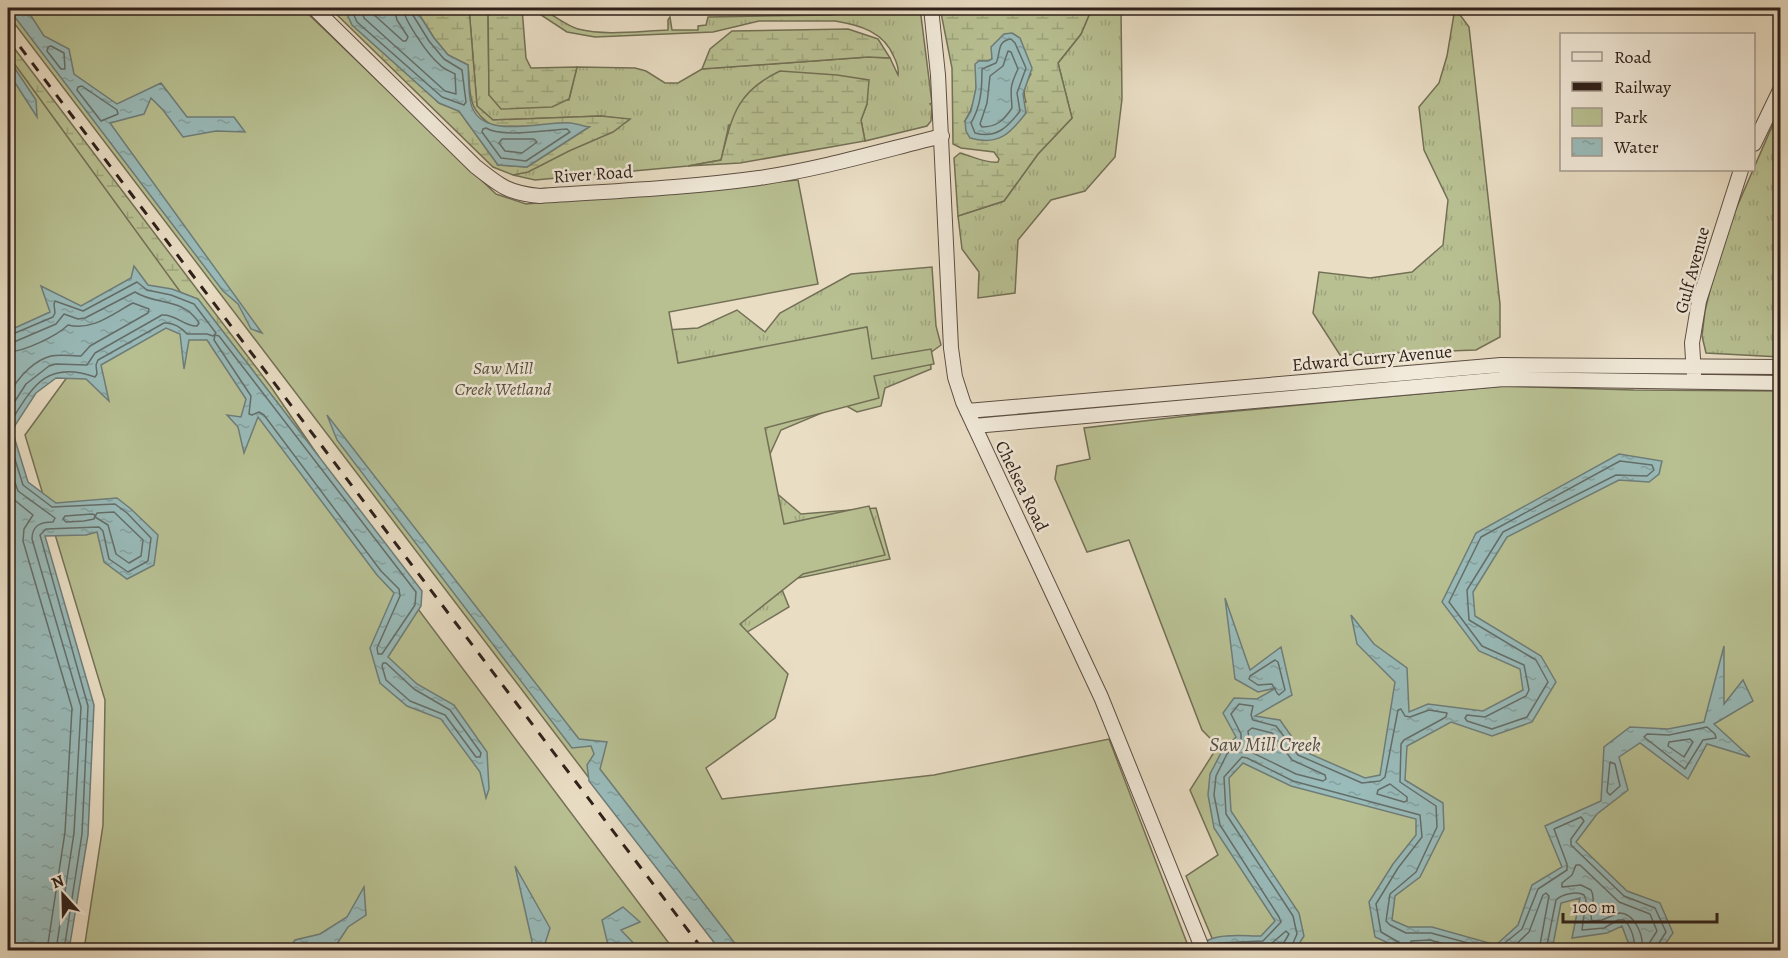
<svg xmlns="http://www.w3.org/2000/svg" width="1788" height="958" font-family="Alegreya,serif">
<style>
.grass{fill:url(#grass-tufts);stroke:#737056;stroke-width:1.5}
.wetland{fill:url(#wetland-marsh);stroke:#737056;stroke-width:1.5;fill-rule:evenodd}
.park{fill:#b8c092;stroke:#737056;stroke-width:1.5}
.water{fill:url(#water-ripples);stroke:#6e7d7a;stroke-width:1.5}
.lines{fill:none;stroke-linecap:round;stroke-linejoin:round}
.shore{stroke:#646e6a;stroke-width:1.5}
.minor-casing{stroke:#5d4f44;stroke-width:16}
.minor{stroke:#f1e9d9;stroke-width:14}
.rail{stroke:#2e201a;stroke-width:3;stroke-dasharray:10 10;stroke-linecap:butt}
.labels{text-anchor:middle;stroke-width:5;stroke-linejoin:round;paint-order:stroke}
.street-label{font-size:18px;fill:#2e201a;stroke:#f1e9d9}
.park-label{font-size:18px;font-style:italic;fill:#57503e;stroke:#f1e9d9}
.water-label{font-size:20px;font-style:italic;fill:#4e4e4a;stroke:#f1e9d9}
</style>
<defs>
<pattern id="grass-tufts" width="24" height="20" patternUnits="userSpaceOnUse" patternTransform="scale(1.5)"><rect width="24" height="20" fill="#b8c092"/><path d="M3 7l-1-3M5 7V3M7 7l1-3M15 17l-1-3M17 17v-4M19 17l1-3" fill="none" stroke="#9ea57d"/></pattern>
<pattern id="wetland-marsh" width="20" height="14" patternUnits="userSpaceOnUse" patternTransform="scale(1.5)"><rect width="20" height="14" fill="#b8c092"/><path d="M1 5h8M5 5V1M11 12h8M15 12V8" fill="none" stroke="#9ea57d"/></pattern>
<pattern id="water-ripples" width="26" height="14" patternUnits="userSpaceOnUse" patternTransform="scale(1.5)"><rect width="26" height="14" fill="#99bbba"/><path d="M2 4q2-2 4 0t4 0M15 11q2-2 4 0t4 0" fill="none" stroke="#84a09f"/></pattern>
</defs>
<rect width="100%" height="100%" fill="#e9ddc4"/>
<filter id="stains"><feTurbulence type="fractalNoise" baseFrequency=".00333" numOctaves="4"/><feColorMatrix values="0 0 0 0 .2 0 0 0 0 .09 0 0 0 0 .02 0 0 0 .5 -.17"/></filter>
<radialGradient id="worn" r=".72"><stop offset=".6" stop-color="#630" stop-opacity="0"/><stop offset="1" stop-color="#630" stop-opacity=".3"/></radialGradient>
<path class="grass" d="M469 8H488L489 95 569 100 577 67 635 68 646 71 665 83H678L702 69 868 57 890 58 898 75C899 69 897 63 894 57 884 32 860 25 835 21H759L713 32 595 37 567 32 541 15 537 8C545 8 565 26 578 29 606 36 639 31 668 30V20L670 17 672 30H698V26L706 25 708 17 831 15 851 12 862 8H920L932 103 930 104 932 106 931 121 927 126 865 141 861 120 867 104 729 125 721 160 688 166 535 180 513 175C535 171 551 159 570 150 591 140 610 134 629 120L601 116 493 120 477 106Z
M1092 8H1121L1122 99 1115 157 1085 191 1051 200 1018 240 1015 293 978 298 979 272 962 249 958 216 1004 201 1038 154 1072 118 1058 63 1081 34Z
M1455 8 1469 27 1500 304V337L1476 350 1340 355 1313 313 1319 272 1370 278 1412 272 1443 245 1448 200 1424 150 1419 107 1439 83 1447 56Z
M1780 108V357L1706 353 1702 336 1705 311 1722 241Z
M932 267 936 326 941 345 930 353 931 369 885 388 881 406 857 412 843 404 781 430 765 465 767 485 801 514 876 508 890 559 779 582 789 607 744 634 634 332 698 328 737 310 765 332 780 313 851 274Z
M1489 370 1620 371 1622 374 1169 402 1170 399Z
M1146 401 1148 404 1061 413 1060 411 1061 409Z"/>
<path class="wetland" d="M330 8H349L346 12 439 103 459 111 498 165 527 167 589 127 493 126C466 109 471 95 468 65L448 55 434 38 415 8H469L477 106 493 120 601 116 630 119 613 132 569 151 528 172 513 175 493 167Z
M488 8H522L526 58 531 68 577 67 569 99 552 107 501 109 489 95Z
M940 8H1092L1081 34 1058 63 1072 118 1038 154 1004 201 958 216 954 158 960 153C972 156 987 164 998 162L999 159 994 152 961 148 953 144 952 68ZM992 52 1031 74C1025 85 1022 91 1026 102L965 121C976 104 978 84 976 64L979 61H988L992 59Z
M848 29 878 39 890 58 868 57 702 69 710 49 732 31Z
M8 40 271 387 319 457 198 299 172 289 8 72Z
M780 71 837 75 869 80 867 104 861 120 865 141 740 163 688 166 721 160C732 116 736 92 780 71Z"/>
<path class="park" d="M8 8H302L496 194 526 204 798 180 818 284 669 312 678 363 867 327 872 359 931 349 934 364 874 376 879 398 765 428 784 524 869 506 885 555 803 574 740 624 788 674 775 718 706 768 722 799 934 775 1109 739 1187 943 1168 950H720L8 15Z
M8 55 192 308 674 950H84L103 825 105 700 25 435 111 317 8 340Z
M1503 386 1634 390 1780 391V950H1217L1186 876 1218 855 1190 790 1218 746 1202 730 1129 540 1087 552 1055 479 1057 466 1090 459 1084 428 1204 414Z"/>
<path class="water" d="M8 8H26L44 36 69 49 74 74 117 104 161 83 187 117H234L245 132 216 131 183 137 163 110 151 98 144 114 110 123 262 333 251 329 238 304 223 291Z
M349 8H415L434 38 448 55 468 65C469 77 468 97 472 107 485 141 545 120 571 123 577 124 584 126 589 127L527 167 498 165 459 111 439 103 352 25 346 12Z
M1012 33 1020 38 1032 68 1023 94 1026 113C1010 134 998 146 970 138L966 131 965 121 971 111 976 88 975 64 979 61H988L992 59 991 47 1004 34Z
M8 58 36 100 37 117 8 72Z
M134 266 148 285 172 289 198 299 422 591 421 606 388 657 417 684 454 705 487 752 489 789 486 798 480 772 441 719 407 706 380 683 370 648 394 593 377 575 258 417 244 453 238 427 227 415 241 417 246 399 207 340H189L184 369 180 334 166 328 101 365 109 401 86 379 56 378 36 393 12 430 28 482 56 503 117 498 131 509 158 535 154 565 127 579 104 562 97 532 86 535 45 536 94 705 88 835 69 950H8V331L50 312 41 286 81 306 131 278Z
M327 415 579 739 607 742 600 769 740 950H720L589 781 587 765 594 754 591 746 572 748 337 440Z
M1619 454 1662 461 1659 474 1649 482 1619 480 1507 537 1473 592 1475 616 1541 656 1556 682 1532 722 1492 736 1451 722 1407 746 1405 780 1443 803 1444 829 1420 877 1395 896 1392 920 1408 927H1432L1496 945 1518 925 1532 885 1562 867 1545 826 1601 801 1604 747 1630 727 1668 729 1704 722 1724 646V704L1743 680 1753 701 1714 724 1750 757 1707 744 1688 779 1640 743 1619 757 1628 790 1597 814 1576 842 1627 891 1660 903 1673 933 1661 950H1628L1629 945 1622 926 1607 933 1572 938 1580 898 1561 903 1552 950H1404L1375 937 1369 902 1393 864 1416 835V819L1291 786 1243 763 1229 778 1231 811 1299 913 1304 936 1295 950H1153L1178 944C1194 952 1202 940 1218 937 1232 934 1247 936 1261 936L1275 921 1214 828 1208 795 1210 774 1222 751 1236 737 1223 713 1234 698 1257 699 1276 688 1258 692 1235 679 1225 598 1250 670 1281 647 1292 695 1255 716 1280 720 1301 750 1365 778 1380 775 1395 682 1357 644 1351 615 1374 644 1407 668 1409 712 1428 704 1483 711 1523 690 1520 669 1479 651 1442 602 1476 533Z
M515 866 550 928 543 950H534Z
M364 887 366 915 348 927 333 950H288L295 940 320 934 347 917Z
M623 907 640 922 621 930 640 950H620L608 945 602 920Z"/>
<g class="lines">
<path class="shore" d="M354 8 353 13 357 22 442 97 464 105 466 102 462 70 444 59 429 41 411 12V8
M361 8 364 18 445 91 456 94 455 74C450 71 443 69 439 64 428 55 404 20 403 8
M370 8 371 12 403 41H406L408 37 397 20 394 8
M1011 39 1015 43 1026 68 1017 93 1020 111C1008 127 996 139 975 133L971 123C981 106 982 89 982 69L996 63C1001 54 996 41 1011 39Z
M48 47 51 46 64 53 65 69H61L47 51Z
M1008 51 1011 52 1018 69C1009 88 1011 89 1012 108 1004 120 997 127 982 127L980 124 987 103 990 76 1003 66Z
M82 86 117 110 118 114 101 121 77 90 78 87Z
M486 128C503 138 546 130 567 129L570 132 526 161 501 158 482 132 483 129Z
M502 139H534L537 142 522 153 505 151 499 143Z
M215 335 219 336 416 592 415 605 382 654H378L377 648 400 596 399 589 381 571 264 415 259 412 252 415 249 414 251 396 214 340Z
M8 336 53 317 55 313 54 304 55 301 83 311 137 282 147 290 171 295 194 304 216 333 213 336 207 334H187C182 328 173 322 164 323L98 360 96 365 97 374 95 377C45 359 32 388 8 426
M8 343 14 342 56 324 64 314 78 319 85 318 135 292C157 306 183 297 199 323L197 326C185 327 176 314 162 315L95 353 87 365 56 364 49 366 26 384 8 412
M8 352C23 352 57 336 68 325 93 331 112 314 133 303L149 309 148 313 90 346 81 356C71 356 60 354 51 356 32 361 17 380 8 395
M8 437 23 485 52 507 115 504 127 513 151 538 148 561 128 572 109 559 103 531 99 527 46 529 40 535 88 706 82 834 64 950
M1620 461 1652 465 1654 470 1647 476 1616 475 1503 532 1467 590 1469 620 1536 660 1548 682 1527 717 1492 729 1467 721 1465 718 1467 715 1485 717 1526 696 1529 690 1524 665 1482 646 1449 602 1481 537Z
M8 462 18 491 55 518 53 522C41 522 32 525 32 539L81 707 74 833 56 950
M8 491 12 498 33 515 24 529 23 541 72 708 65 832 47 950
M114 512 143 540 141 556 129 563 116 554 108 525 95 517 97 513Z
M92 514 95 515 94 519 84 521 66 522 63 519 65 516Z
M1275 660 1278 662 1285 690 1279 695 1277 693 1272 684 1258 685 1249 679 1250 676Z
M383 663H386L414 689 450 710 481 753 480 757H476L445 715 410 701 386 680 382 666Z
M1707 727 1715 734 1716 738 1703 740 1685 769 1644 737 1647 734 1669 735Z
M1252 728 1272 733 1292 760 1325 775 1326 779 1323 781 1296 774 1247 750 1246 747 1249 739 1248 731Z
M1690 739 1693 742 1684 757 1668 746 1669 742Z
M1610 762 1615 764 1620 786 1610 795 1607 792Z
M1390 784 1407 797V801L1404 802 1377 794 1378 790Z
M1210 946 1218 943 1263 941 1281 922 1279 917 1220 825 1214 795 1216 776 1227 754 1241 739V734L1231 714 1239 704 1253 706 1251 715 1253 720 1276 726 1298 755 1362 783 1380 781 1385 777 1398 710 1401 709 1405 716 1410 717 1429 710 1447 713 1446 717 1404 740 1401 744 1400 782 1436 806 1437 827 1416 872 1390 894 1386 921 1390 925 1406 933H1431L1494 950
M1219 950 1265 949 1286 931 1289 934 1283 944 1282 950
M1290 950 1297 934 1293 916 1226 814 1224 777 1242 757 1247 758 1293 781 1420 815 1422 837 1398 868 1376 904 1381 932 1400 943 1403 950
M1410 950 1411 941 1430 940 1466 950
M1496 950 1522 929 1538 889 1567 870V864L1554 829 1581 817 1584 821 1571 839V845L1624 896 1655 908 1666 932 1657 946 1656 950
M1510 950 1529 932 1543 895 1546 893 1549 896 1539 950
M1546 950 1556 900C1562 894 1577 891 1584 895L1586 900 1582 930 1604 928 1618 920H1624C1631 926 1636 941 1634 950
M1642 950C1644 936 1635 913 1619 913L1602 920 1592 921C1588 911 1597 901 1591 890L1581 885 1562 887V883L1572 875 1576 865H1580L1619 902 1650 914 1657 931 1650 942 1649 950"/>
<defs>
<path id="minor" d="M314 8 475 166C500 186 508 193 540 196 613 191 687 188 759 178 821 169 881 151 942 136
M931 8 938 75 951 348 955 377 963 402 1101 697 1203 950
M1754 144 1780 90
M1694 375 1692 343 1699 301 1741 170
M967 411 1501 365 1780 367
M974 426 1504 379 1780 383"/>
</defs>
<use href="#minor" class="minor-casing"/>
<use href="#minor" class="minor"/>
<path class="rail" d="M8 31 703 950"/>
</g>
<g class="labels">
<g class="street-label">
<text transform="translate(593 174) rotate(-4)" y="6">River Road</text>
<text transform="translate(1692 270) rotate(-75)" y="6">Gulf Avenue</text>
<text transform="translate(1372 358) rotate(-5)" y="6">Edward Curry Avenue</text>
<text transform="translate(1022 486) rotate(64)" y="6">Chelsea Road</text>
</g>
<g class="park-label">
<text x="503" y="374">Saw Mill<tspan x="503" dy="21">Creek Wetland</tspan></text>
</g>
<g class="water-label">
<text x="1265" y="751">Saw Mill Creek</text>
</g>
</g>
<rect width="1788" height="958" fill="none" stroke="#e9ddc4" stroke-width="30"/>
<rect x="9" y="9" width="1770" height="940" fill="none" stroke="#2e201a" stroke-width="3"/>
<rect x="15" y="15" width="1758" height="928" fill="none" stroke="#2e201a" stroke-width="1.5"/>
<rect x="1560" y="33" width="195" height="138" fill="#f1e9d9" stroke="#a3998d" stroke-width="1.5"/>
<rect x="1572" y="52" width="30" height="9" fill="#f1e9d9" stroke="#a3998d" stroke-width="1.5"/>
<text x="1614" y="63" font-size="18" fill="#2e201a">Road</text>
<rect x="1572" y="82" width="30" height="9" fill="#2e201a" stroke="#a3998d" stroke-width="1.5"/>
<text x="1614" y="93" font-size="18" fill="#2e201a">Railway</text>
<rect x="1572" y="108" width="30" height="18" fill="#b8c092" stroke="#a3998d" stroke-width="1.5"/>
<text x="1614" y="123" font-size="18" fill="#2e201a">Park</text>
<rect x="1572" y="138" width="30" height="18" fill="url(#water-ripples)" stroke="#a3998d" stroke-width="1.5"/>
<text x="1614" y="153" font-size="18" fill="#2e201a">Water</text>
<g transform="translate(63 895) rotate(338)" stroke="#f1e9d9" stroke-width="4.5" paint-order="stroke">
<path d="M0-4.5L10 22L0 15L-10 22Z" fill="#2e201a"/>
<text y="-9" font-size="16" font-weight="bold" text-anchor="middle" fill="#2e201a">N</text>
</g>
<path d="M1563 913v9h154v-9" fill="none" stroke="#2e201a" stroke-width="3"/>
<text x="1572" y="913" font-size="18" fill="#2e201a" stroke="#f1e9d9" stroke-width="4.5" paint-order="stroke">100 m</text>
<rect width="100%" height="100%" filter="url(#stains)"/>
<rect width="100%" height="100%" fill="url(#worn)"/>
</svg>
